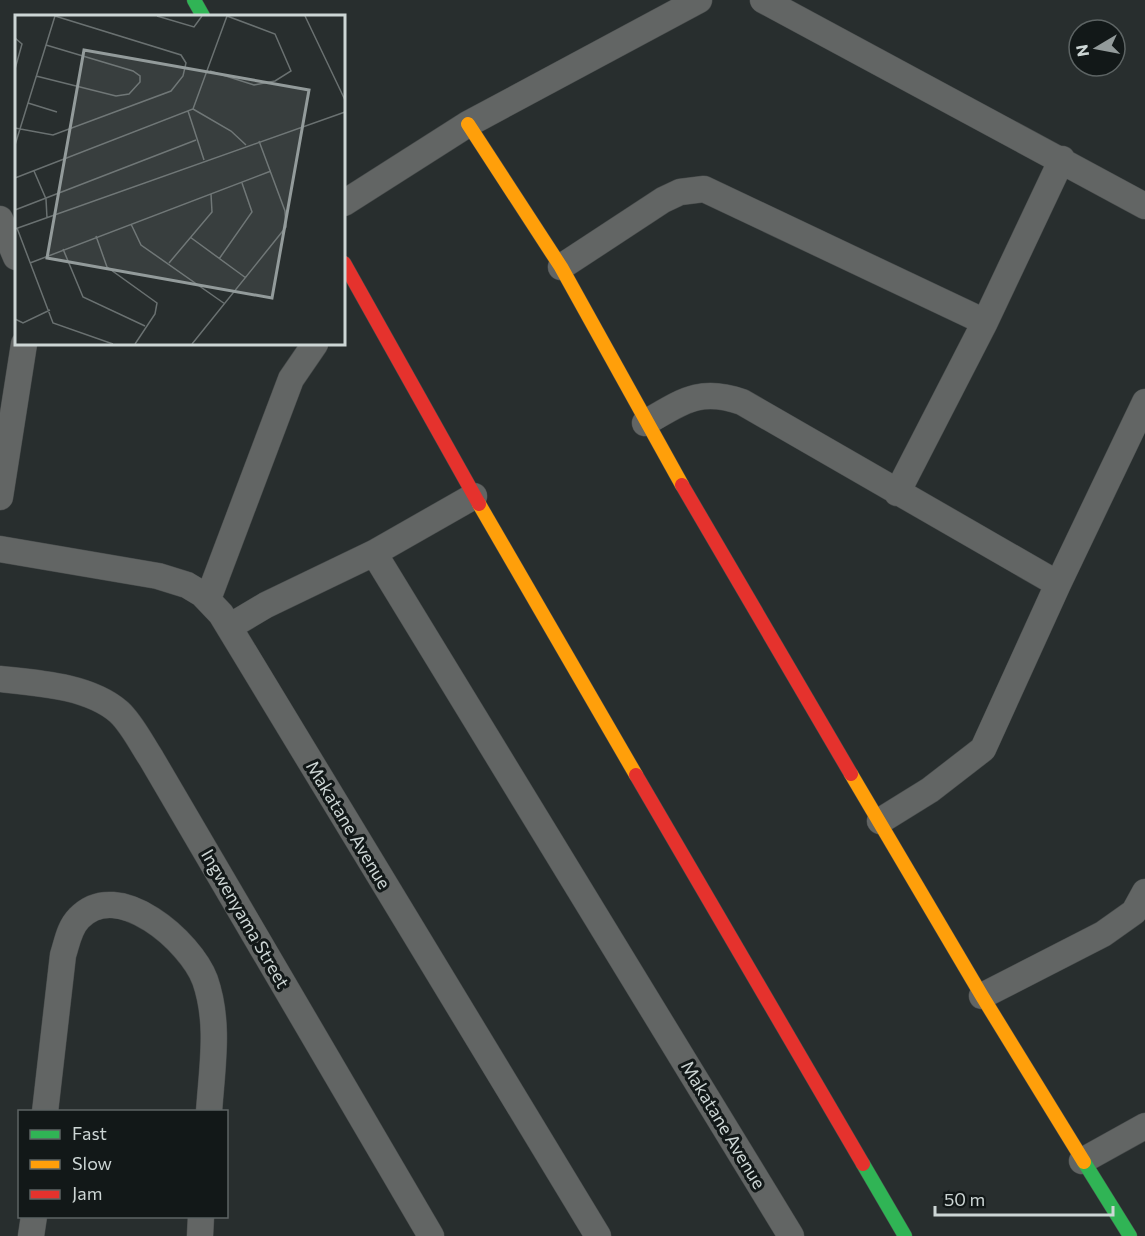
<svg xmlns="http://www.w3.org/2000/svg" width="1145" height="1236" font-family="Commissioner,sans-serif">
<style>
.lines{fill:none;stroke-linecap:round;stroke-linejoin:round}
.street-casing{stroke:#474b4b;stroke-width:27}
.fast-casing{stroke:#474b4b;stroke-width:15}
.slow-casing{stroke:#474b4b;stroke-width:15}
.jam-casing{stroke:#474b4b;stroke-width:15}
.street{stroke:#626564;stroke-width:26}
.fast{stroke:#30b455;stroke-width:14}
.slow{stroke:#ff9f0a;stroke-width:14}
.jam{stroke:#e5322d;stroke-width:14}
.labels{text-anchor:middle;stroke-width:6;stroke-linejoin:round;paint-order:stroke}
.street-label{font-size:18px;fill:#cdd6d5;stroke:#121818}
.inset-road{fill:none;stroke:#6a7171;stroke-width:1.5}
.view{fill:#939b9b;fill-opacity:0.15;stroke:#939b9b;stroke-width:3}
.inset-edge{fill:none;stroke:#cdd6d5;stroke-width:3}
</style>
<rect width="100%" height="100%" fill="#282e2e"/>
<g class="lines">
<defs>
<path id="street" d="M763 0 1145 206
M344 203 468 124 699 0
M0 219 16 257
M561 267 663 200 680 192 704 189 985 322
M645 423C682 402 699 387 742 402L1058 584
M897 493 985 322 1062 159
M0 497 24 344
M0 549 158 576 187 585 202 594 221 614 598 1236
M374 553 791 1236
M208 599 291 379 315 344
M229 627 266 605 374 553 474 496
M0 679C38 683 89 686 119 712 132 724 141 743 151 758L431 1236
M880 821 930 790 983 749 1058 584 1145 402
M982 996 1103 934 1134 912 1145 892
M45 1112 63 955C67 943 69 928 79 918 118 877 191 942 205 980 220 1023 212 1067 209 1112
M1082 1161 1145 1126
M31 1236 34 1216
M200 1236 201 1216"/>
<path id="fast" d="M194 0 203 16
M1084 1162 1130 1236
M863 1164 905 1236"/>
<path id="slow" d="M468 124 561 267 682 485
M479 504 636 775
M851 774 982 996 1084 1162"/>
<path id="jam" d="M344 263 479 504
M682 485 851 774
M636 775 863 1164"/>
</defs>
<use href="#street" class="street-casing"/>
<use href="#fast" class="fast-casing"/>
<use href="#slow" class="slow-casing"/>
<use href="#jam" class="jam-casing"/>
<use href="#street" class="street"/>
<use href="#fast" class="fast"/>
<use href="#slow" class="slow"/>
<use href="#jam" class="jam"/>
</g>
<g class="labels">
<g class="street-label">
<text transform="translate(348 825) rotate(59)" y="6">Makatane Avenue</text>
<text transform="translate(245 919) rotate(60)" y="6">Ingwenyama Street</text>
<text transform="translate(723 1125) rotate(59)" y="6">Makatane Avenue</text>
</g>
</g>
<g transform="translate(15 15)">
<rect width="330" height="330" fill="#282e2e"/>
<path class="inset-road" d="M142 1 179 12 187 1M290 1 330 85M0 23 7 29 0 54M195 56 239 70 260 66 276 56 260 19 212 1M21 61 101 81 114 79 125 67V61L118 56 31 30M13 88 42 97M178 94 216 116 231 130M173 96 189 145M0 113 38 120 156 76 168 61 171 48 166 40 40 1M0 130 40 1M19 156 31 184 32 203M0 163 178 94 212 1M0 195 181 125M116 209 126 230 210 289M2 213 38 308 98 329M0 214 330 97M81 221 92 252 142 288 140 299 120 329M175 222 231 263M48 234 68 282 130 311M204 244 237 197 227 168M15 248 256 156M154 248 197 197 196 179M0 304 8 308 35 295M177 329 271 212 270 196 244 126"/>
<path class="view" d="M69 35 294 75 257 283 32 243Z"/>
<rect width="330" height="330" class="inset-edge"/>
</g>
<rect x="18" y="1110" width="210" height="108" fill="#121818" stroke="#5d6464" stroke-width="1.5"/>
<rect x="30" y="1130" width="30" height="9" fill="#30b455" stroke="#5d6464" stroke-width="1.5"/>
<text x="72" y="1140" font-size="18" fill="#cdd6d5">Fast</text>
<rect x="30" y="1160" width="30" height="9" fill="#ff9f0a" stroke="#5d6464" stroke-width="1.5"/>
<text x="72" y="1170" font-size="18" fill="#cdd6d5">Slow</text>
<rect x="30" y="1190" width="30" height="9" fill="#e5322d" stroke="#5d6464" stroke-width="1.5"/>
<text x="72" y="1200" font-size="18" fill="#cdd6d5">Jam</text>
<g transform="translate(1097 48) rotate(260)"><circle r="28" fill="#121818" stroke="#5d6464" stroke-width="1.5"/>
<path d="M0-4.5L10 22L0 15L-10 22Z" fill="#939b9b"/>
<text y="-9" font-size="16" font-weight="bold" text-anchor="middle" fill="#cdd6d5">N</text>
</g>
<path d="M935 1206v9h178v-9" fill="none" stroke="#cdd6d5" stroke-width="3"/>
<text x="944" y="1206" font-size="18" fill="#cdd6d5" stroke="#121818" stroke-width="4.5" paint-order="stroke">50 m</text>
</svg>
